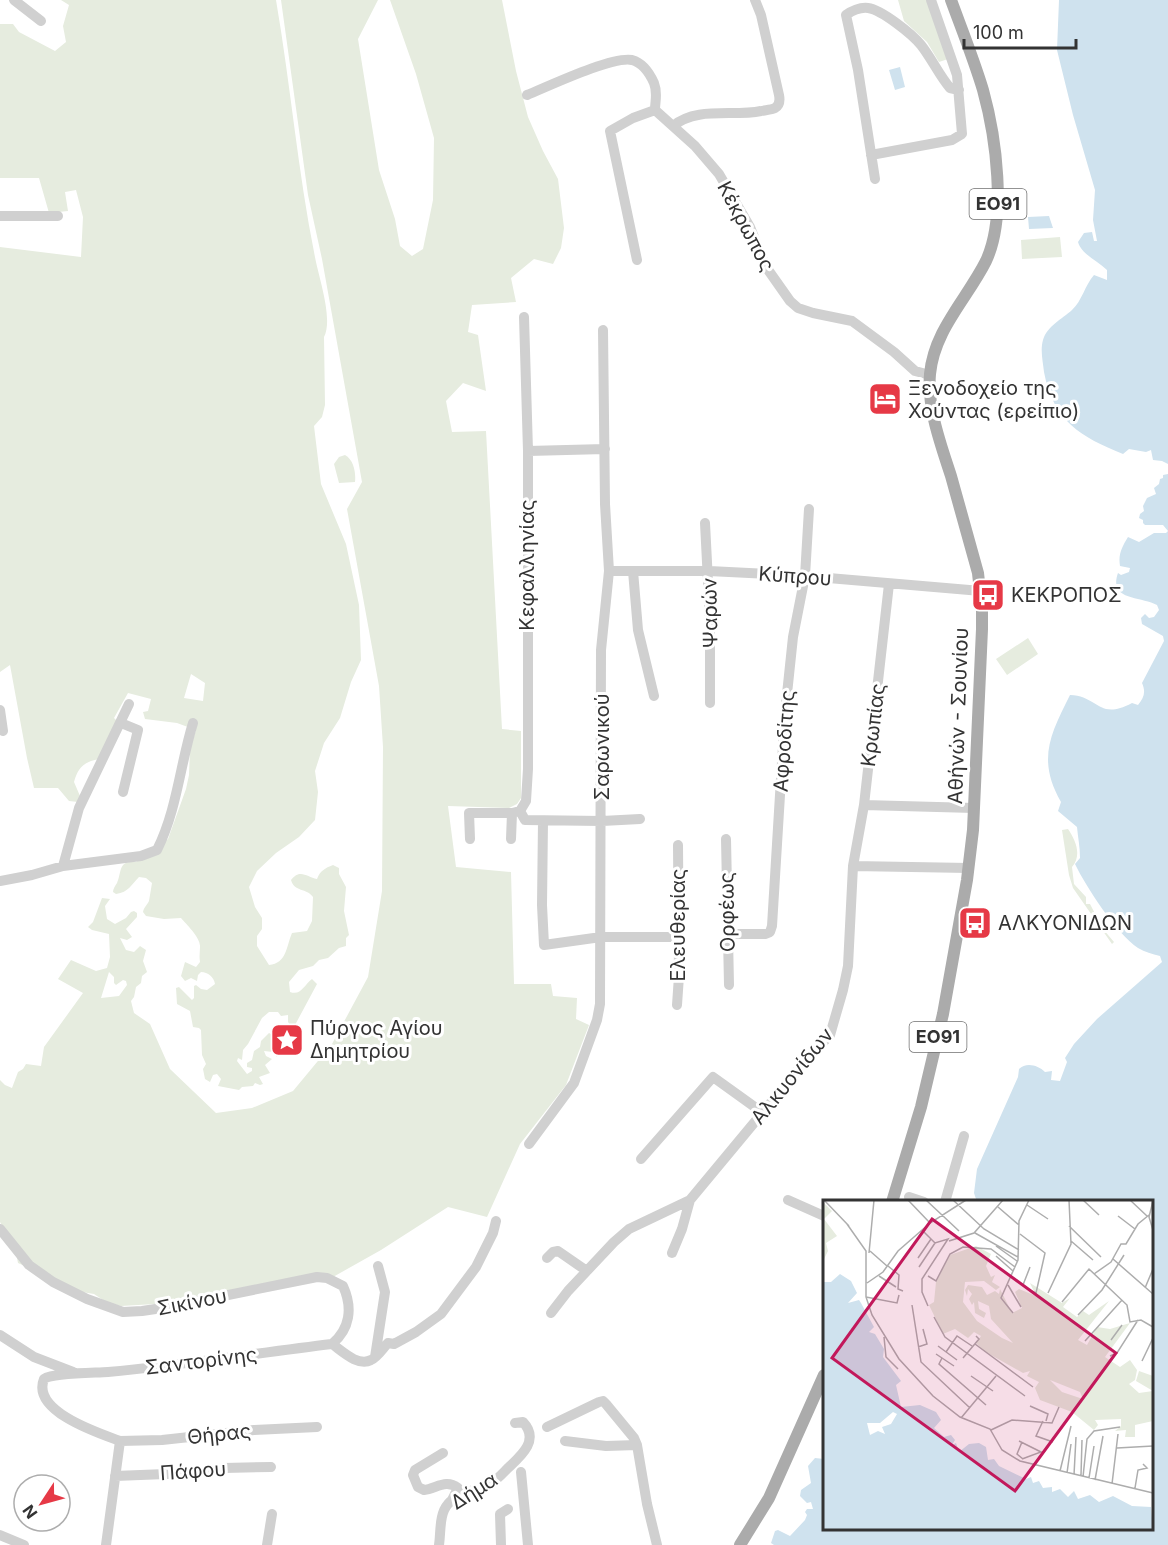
<svg xmlns="http://www.w3.org/2000/svg" width="1168" height="1545" font-family="Inter,sans-serif">
<style>
.green{fill:#e6ecdf;fill-rule:evenodd}
.water{fill:#cfe2ee}
.lines{fill:none;stroke-linecap:round;stroke-linejoin:round}
.minor{stroke:#d0d0d0;stroke-width:10}
.major{stroke:#ababab;stroke-width:12}
.labels{text-anchor:middle;stroke-width:6;stroke-linejoin:round;paint-order:stroke}
.shield{fill:#fff;stroke:#707070;stroke-width:1.5}
.shield-label{font-size:18px;font-weight:bold;fill:#333}
.street-label{font-size:20px;fill:#333;stroke:#fff}
.poi-label{font-size:20px;fill:#333;stroke:#fff;text-anchor:start}
.inset-road{fill:none;stroke:#adadad;stroke-width:1.5}
.view{fill:#c2185b;fill-opacity:0.15;stroke:#c2185b;stroke-width:3}
.inset-edge{fill:none;stroke:#333;stroke-width:3}
</style>
<rect width="100%" height="100%" fill="#fff"/>
<path class="green" d="M61 0H276C291 87 298 175 316 262 320 281 333 320 324 337L325 405 322 417 314 426 321 484 346 544 359 605 361 660 351 682 340 718 324 743 315 771 318 792 315 820 299 837 276 853 257 871 249 887 255 907 262 918V929L257 936V946L269 965C287 963 286 947 292 933L307 931 312 921 313 897C307 888 294 892 291 880 300 868 307 877 317 879 320 871 325 868 333 865L339 868V874L346 887 344 911 349 935 346 938V946L339 948 328 958 319 960 313 966 299 970 289 982 290 992C301 996 304 985 312 979L317 984 295 1025 291 1026 288 1022V1015L281 1016 278 1012H269L262 1018 248 1044 243 1050 242 1060 238 1058 237 1061 247 1074 252 1071V1068L247 1067V1063L252 1060 254 1051 260 1047 261 1041 269 1033 278 1038 282 1050 278 1052 277 1057 273 1052 264 1051 266 1056 272 1059 265 1065 270 1073 259 1077 263 1084 260 1085 255 1083 253 1086 242 1087 239 1090 218 1086 221 1079 217 1074 213 1075 210 1082 205 1079 203 1069 206 1064 202 1055 201 1030 199 1028 193 1027 190 1011 177 1004 176 988 179 987 192 1000 194 998V986L196 985 201 989 207 990 215 984C214 977 208 972 201 972L198 975 197 981 191 978 185 981 181 976 185 962 196 967 200 962C199 956 200 952 200 947 201 938 186 924 181 918L164 919 146 916 143 912C144 907 147 905 149 901 150 895 151 889 152 883L146 878 139 877C131 885 129 892 116 894L113 892C113 889 115 886 117 883 122 872 118 860 136 862L168 839 186 789 189 775 190 749 196 730 177 723 145 719 143 712 148 711 151 699 128 693 114 718 118 722 99 759C83 762 78 768 74 782L80 796 78 802 69 801 58 788H34L27 758 10 665 0 672V247L81 257 83 217 76 190 65 192 68 211 49 213 39 178H0V24H13L19 32 55 51 66 42 63 26 69 5ZM191 674 205 683 203 701 184 698Z
M281 0H378L358 39 379 170 395 219 400 246 412 256 423 249 433 200 434 138 416 74 390 0H502L516 71 528 117 543 151 558 179 564 228 561 248 553 264 534 259 511 278 516 302 472 305 468 332 478 335 486 391 463 383 446 401 452 432 486 431 502 729 521 731V798L517 804 509 808 448 806 456 867 511 872 514 984H551L553 996 577 998 576 1019 589 1025 566 1085 520 1144 487 1217 448 1207 381 1250 333 1277 172 1303 121 1306 106 1302 94 1294 82 1292 18 1263 16 1253 0 1222V1080L5 1085 12 1088 18 1072 23 1069 26 1064 41 1066 44 1047 83 993 58 979 71 960 96 971 107 968 110 957 109 934 92 930 88 927 93 922 102 898 110 899 105 906 107 919 115 924 126 918 131 912 134 911 137 913V917L126 929 132 937 127 940 120 938 126 950 134 952 140 946 146 950 143 961 147 972 142 976 141 983 136 987 134 997 131 1001 134 1013 150 1024 170 1069 216 1113 252 1108 293 1091 332 1044 368 977 382 891 383 747 379 686 347 509 362 482 322 259 308 195ZM109 972 114 977V983L116 985 123 980 126 981 127 985 119 996 101 998Z
M898 0H928L948 59 939 62 927 42 904 21Z
M1060 237 1062 257 1022 259 1021 240Z
M345 455C354 460 356 473 355 482L339 483 334 464 339 457Z
M1028 638 1038 654 1007 675 996 659Z
M1068 829C1076 841 1082 855 1072 867L1074 884 1086 897V904H1090L1103 929 1114 942 1112 944 1073 888 1069 875 1062 830Z"/>
<path class="water" d="M1059 0H1168V464L1162 461 1153 460 1151 450 1146 452 1129 449 1123 454C1081 437 1053 421 1044 372 1043 362 1040 350 1043 340 1047 326 1062 319 1072 310 1082 301 1085 285 1094 275L1107 280V270C1097 260 1082 255 1078 242L1084 233 1092 232 1094 241H1097L1093 220 1095 190 1073 115 1057 50Z
M900 67 905 87 895 90 889 70Z
M1049 216 1053 228 1029 229 1028 217Z
M1168 474V1545H774L771 1543 775 1531 778 1530 790 1536 805 1520 807 1515 805 1512 807 1509H813L811 1502 807 1503 800 1496 801 1490 811 1483 808 1466 815 1458 824 1459V1528H1152V1202H977L974 1193 977 1169 1018 1077 1019 1069C1026 1062 1038 1065 1045 1072L1052 1071 1051 1080 1060 1081 1067 1062 1065 1058 1074 1044 1097 1019 1162 962 1160 956C1152 954 1145 952 1138 948 1117 934 1086 887 1075 864L1080 858C1080 847 1078 838 1077 827L1058 811 1061 802C1037 760 1050 735 1070 695 1099 696 1098 721 1132 703L1138 705C1144 698 1146 692 1142 683L1164 641 1163 636 1142 624 1141 618 1145 614 1149 618 1154 617 1159 610 1157 605C1141 596 1108 601 1118 573L1121 575 1129 572 1130 568 1120 566C1118 554 1122 547 1128 537L1139 542 1154 533H1166L1168 531 1163 525H1145L1143 523V520L1139 518 1140 514 1144 511 1143 506 1147 498 1156 494 1154 488 1159 484 1160 479 1163 478V475Z"/>
<g class="lines">
<path class="minor" d="M14 0 41 21
M527 95C549 86 612 56 632 60 643 63 650 74 654 83 658 93 655 101 655 110L695 146 719 174 750 227 766 267 790 301 798 308 813 313 852 321 894 352 915 371 930 375
M673 126C697 106 733 117 761 111 765 110 771 110 775 108 780 105 780 100 779 95L761 15 755 0
M871 155 952 140 962 134 957 75 931 0
M875 179 858 70 846 15C851 11 860 7 868 8 882 10 912 34 921 45 932 59 939 75 950 88L959 90
M0 216H58
M637 260 610 131 633 118 655 110
M528 451 605 449
M705 523 710 621V703
M609 571H709L805 576 981 591
M633 571 638 630 654 696
M0 710 3 731
M121 723 138 730 123 792
M864 805 974 808
M520 811 526 801 528 769V451L524 317
M520 811 525 820 602 821 640 819
M543 821 542 905 544 945 601 937H678
M470 839 469 813H512L520 811
M511 839 512 813
M726 839 729 985
M63 866 79 808 129 704
M853 866 969 868
M0 881 32 875 63 866 141 856 157 850C177 810 180 765 193 723
M728 934H765L770 932 772 926 785 713 793 637 805 576 809 509
M677 1005 679 976 678 845
M529 1144 574 1083 597 1020 600 1004 601 650 609 571 605 504 603 330
M641 1159 713 1077 763 1113
M909 1197 924 1202
M788 1200 824 1216
M945 1202 964 1136
M0 1229 29 1265 53 1282 87 1299 123 1312 142 1311 169 1307 317 1277 327 1278 343 1286C353 1308 350 1329 332 1344
M672 1253 682 1229 690 1200
M547 1258 553 1252 558 1251 587 1271
M551 1313 568 1291 614 1242 629 1229 690 1200 807 1059 830 1035 843 990 848 966 853 866 864 805 889 584
M0 1335 34 1357 73 1372
M375 1357 385 1292 378 1266
M547 1427 599 1402 603 1401 606 1404 634 1438 637 1445 647 1504 657 1545
M120 1441 162 1440 254 1430 317 1427
M565 1441 606 1446 637 1445
M443 1453 415 1470 413 1475 418 1487 424 1490C437 1488 446 1479 458 1488L452 1500
M521 1472 528 1545
M115 1476 191 1473 224 1468 271 1467
M0 1535 24 1545
M106 1545 120 1441C98 1433 31 1411 44 1379 52 1373 94 1373 108 1372 183 1365 257 1353 332 1344 342 1351 358 1367 371 1360 378 1357 383 1348 388 1343L394 1344 416 1332 441 1314 476 1267 493 1233 496 1221
M267 1545 272 1514
M439 1545C441 1532 439 1514 448 1504 457 1493 477 1490 490 1484 497 1480 502 1474 508 1468 521 1456 540 1440 523 1422L515 1423
M501 1545 500 1514 508 1509"/>
<path class="major" d="M892 1202 921 1107 943 1014 967 880 973 830 982 629V610L978 573C969 541 960 509 951 476 941 445 927 408 930 374 934 330 967 299 986 261 1007 216 996 137 983 90 974 60 962 30 951 0
M740 1545 769 1498 824 1375"/>
</g>
<defs>
<symbol id="hotel-square" viewBox="-11 -11 22 22"><rect x="-9" y="-9" width="18" height="18" rx="4" fill="#e63946" stroke="#fff"/><path d="M-6-4.5h1.5V1H6V5H4.5V3h-9V5H-6ZM-4 0a1.8 1.8 0 1 1 3.6 0ZM.5 0V-2.5h3Q6-2.5 6 0Z" fill="#fff"/></symbol>
<symbol id="bus-square" viewBox="-11 -11 22 22"><rect x="-9" y="-9" width="18" height="18" rx="4" fill="#e63946" stroke="#fff"/><path d="M-5-6H5V4H4V6H2V4H-2V6H-4V4H-5ZM-3.5-4V0h7V-4ZM-3.5 1.2v1.5H-2V1.2ZM2 1.2v1.5H3.5V1.2Z" fill="#fff"/></symbol>
<symbol id="sight-square" viewBox="-11 -11 22 22"><rect x="-9" y="-9" width="18" height="18" rx="4" fill="#e63946" stroke="#fff"/><path d="M0-6L1.8-2.2L6-1.7L2.9 1.2L3.7 5.4L0 3.3L-3.7 5.4L-2.9 1.2L-6-1.7L-1.8-2.2Z" fill="#fff"/></symbol>
</defs>
<g fill-rule="evenodd">
<use href="#hotel-square" x="866" y="380" width="38" height="38"/>
<use href="#bus-square" x="969" y="576" width="38" height="38"/>
<use href="#bus-square" x="956" y="904" width="38" height="38"/>
<use href="#sight-square" x="268" y="1021" width="38" height="38"/>
</g>
<g class="labels">
<g class="shield">
<rect x="969.5" y="189" width="57" height="30" rx="4.5"/>
<rect x="909.5" y="1022" width="57" height="30" rx="4.5"/>
</g>
<g class="shield-label">
<text x="998" y="210">ΕΟ91</text>
<text x="938" y="1043">ΕΟ91</text>
</g>
<g class="street-label">
<text transform="translate(746 226) rotate(62)" y="7">Κέκρωπος</text>
<text transform="translate(527 565) rotate(-90)" y="7">Κεφαλληνίας</text>
<text transform="translate(795 576) rotate(4)" y="7">Κύπρου</text>
<text transform="translate(710 613) rotate(-91)" y="7">Ψαρών</text>
<text transform="translate(958 716) rotate(-88)" y="7">Αθήνών - Σουνίου</text>
<text transform="translate(873 725) rotate(-83)" y="7">Κρωπίας</text>
<text transform="translate(784 741) rotate(-86)" y="7">Αφροδίτης</text>
<text transform="translate(602 747) rotate(-90)" y="7">Σαρωνικού</text>
<text transform="translate(727 912) rotate(-91)" y="7">Ορφέως</text>
<text transform="translate(678 925) rotate(-90)" y="7">Ελευθερίας</text>
<text transform="translate(792 1076) rotate(-51)" y="7">Αλκυονίδων</text>
<text transform="translate(192 1302) rotate(-11)" y="7">Σικίνου</text>
<text transform="translate(201 1361) rotate(-7)" y="7">Σαντορίνης</text>
<text transform="translate(219 1434) rotate(-6)" y="7">Θήρας</text>
<text transform="translate(193 1471) rotate(-4)" y="7">Πάφου</text>
<text transform="translate(474 1491) rotate(-32)" y="7">Δήμα</text>
</g>
<g class="poi-label">
<text x="908" y="395">Ξενοδοχείο της<tspan x="908" dy="23">Χούντας (ερείπιο)</tspan></text>
<text x="1011" y="602">ΚΕΚΡΟΠΟΣ</text>
<text x="998" y="930">ΑΛΚΥΟΝΙΔΩΝ</text>
<text x="310" y="1035">Πύργος Αγίου<tspan x="310" dy="23">Δημητρίου</tspan></text>
</g>
</g>
<g transform="translate(823 1200)">
<rect width="330" height="330" fill="#fff"/>
<path d="M0 2 9 11 1 19 14 36 3 43 5 51 0 61ZM153 46 168 54 163 66 168 77 172 75 169 82 177 87 173 90 161 81 142 82 140 102 154 121 179 138 190 143 168 119 166 106 155 101 156 109 163 113 161 118 152 113 151 102 149 105 146 99 149 94 145 89 144 96 142 90 145 85 159 87 164 95 172 91 176 94 177 89 189 113 199 108 192 92 196 89 213 96 207 83 239 103 247 98 240 107 254 117 260 111 266 115 286 101 255 140 264 145 274 127 287 129 307 123 282 157 297 167 307 160 314 170 312 180 306 184 316 193 330 191 313 181 316 171 330 176V221L312 225V237H302L303 230 292 231 298 226V219L272 220 275 225 271 230 249 212 217 200 212 188 216 182 204 176 207 171 200 173 161 151 153 143 158 136 151 132 145 138 132 129 120 134 106 105 111 102 113 82 127 55ZM227 180 257 192 260 199 239 192Z" fill="#e6ecdf" fill-rule="evenodd"/>
<path d="M17 74 28 81 34 93 25 103 36 100 38 103 51 127 46 132 52 134 61 149 60 157 78 181 73 185 78 207 97 205 113 212 118 220 111 228 121 237 128 235 132 240 129 245 133 243 136 252 146 244 156 243 163 247 165 260 171 259 176 266 203 279 208 277 210 283 216 281 220 288 229 287V292L237 289 245 297 251 291 255 299 267 295 276 302 290 296 309 306 328 307 330 330H0V82H8ZM70 212 74 214 68 224 59 227 62 234 55 231 47 235 44 223H57Z" fill="#cfe2ee" fill-rule="evenodd"/>
<path class="inset-road" d="M1 0 26 26M85 0 107 23M103 0 136 31M130 0 161 29 196 50M260 0 276 15M307 0 324 16M330 1 326 17 330 30M204 5 225 19M175 7 196 25M295 16 312 29M24 24 43 51V97L49 115 76 159 110 196 137 217 167 229 179 250 197 261 330 293M246 26 278 57M99 30 112 43 125 39 99 79V92L105 106M152 33 195 57M197 34 222 53 213 93 206 90M126 41 151 33 180 0M248 41 270 60M173 46 194 61M47 51 64 66M46 53 51 0M173 56 190 71M95 58 108 39M290 59 330 94M65 66 76 75 75 89 80 91M96 67 112 43M271 74 288 62 298 44H303L315 24 326 15M56 76 73 87M105 76 113 81 127 54 140 47 168 49 192 67M44 83 60 72 75 51 107 23 143 0M185 85 198 107M200 85 207 67M322 88 330 69M225 93 248 44 246 0M43 97 74 103 76 95M239 102 266 69 304 105 307 122 318 120 330 127M89 105 98 162 147 208M190 113 178 98 195 60 196 21 206 0M255 115 279 90 301 55M111 117 122 137 202 196M61 137 63 157 75 169M288 140 299 125M262 141 299 100M152 144 210 187M115 146 134 160M95 147 104 144 100 129M123 152 134 136 149 146M113 154 131 166M287 156 294 153 315 120M119 158 116 164 163 205M140 158 156 139 153 136M319 161 330 138M148 176 170 191M207 206 225 214 223 221M138 218 173 176M220 221 213 236 230 242M168 230 189 220 229 223 236 207M196 241 218 252 199 259M199 242 194 254 200 259M294 248 330 246M237 271 248 226M244 273 248 244M251 275 253 237M258 275 259 240M260 277 264 239 271 231 297 227M266 278 271 246M272 280 280 236M289 284 295 234M312 288 315 270 324 268 320 264"/>
<path class="view" d="M109 19 293 153 192 291 9 158Z"/>
<rect width="330" height="330" class="inset-edge"/>
</g>
<g transform="translate(42 1503) rotate(234)"><circle r="28" fill="#ffffff" stroke="#adadad" stroke-width="1.5"/>
<path d="M0-4.5L10 22L0 15L-10 22Z" fill="#e63946"/>
<text y="-9" font-size="16" font-weight="bold" text-anchor="middle" fill="#333333">N</text>
</g>
<path d="M964 39v9h112v-9" fill="none" stroke="#333333" stroke-width="3"/>
<text x="973" y="39" font-size="18" fill="#333333" stroke="#ffffff" stroke-width="4.5" paint-order="stroke">100 m</text>
</svg>
